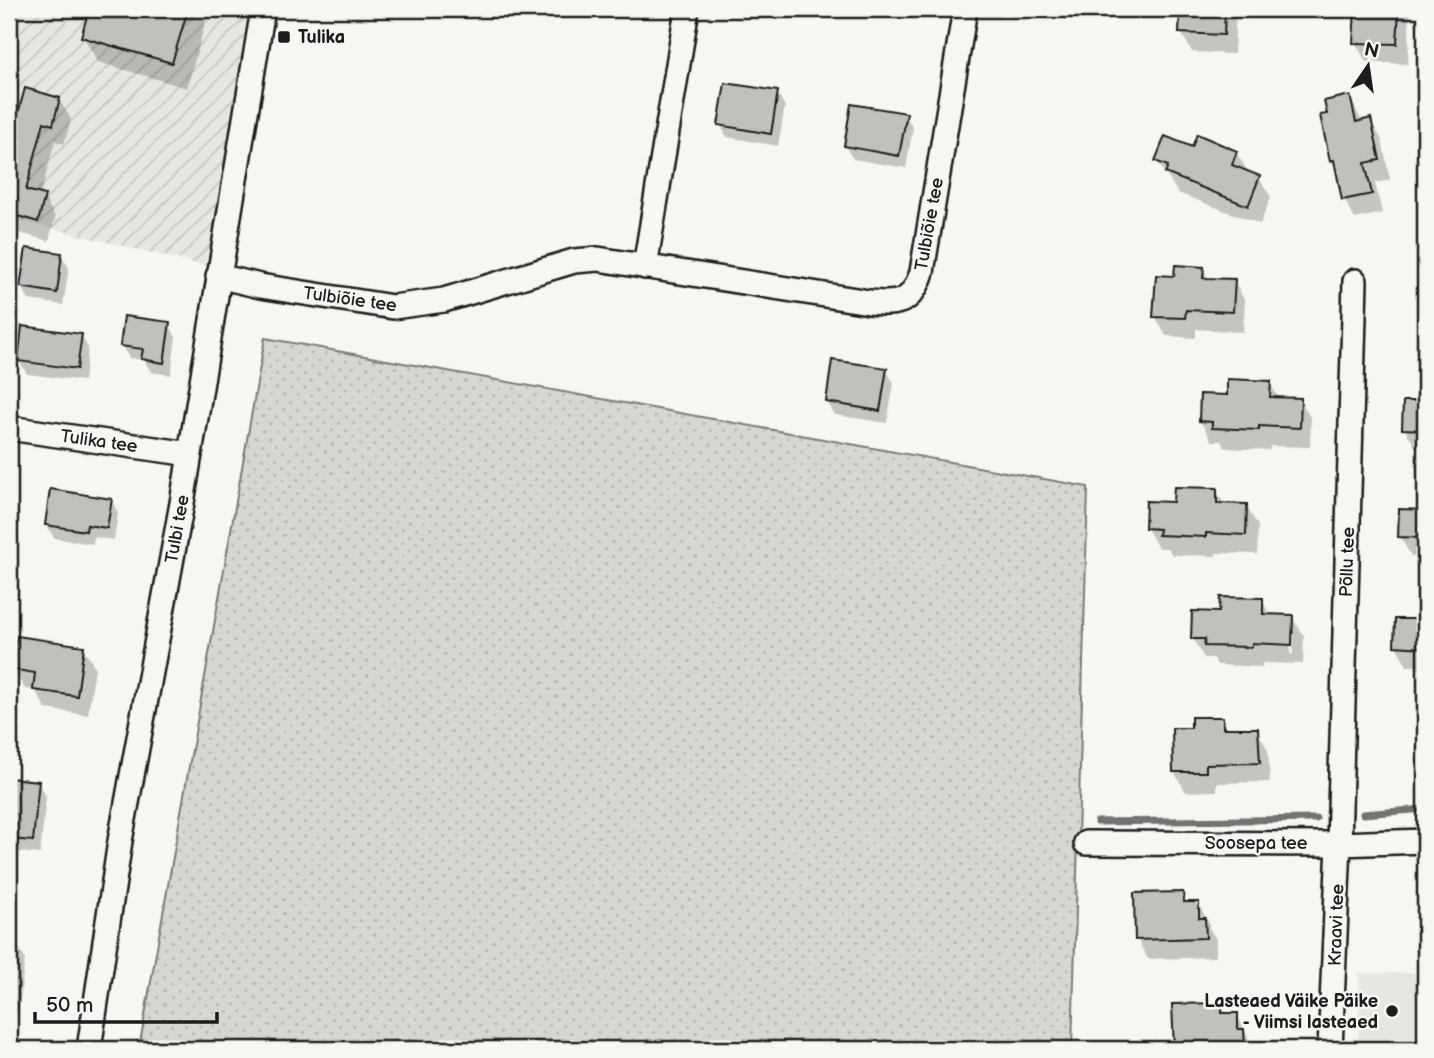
<svg xmlns="http://www.w3.org/2000/svg" width="1434" height="1058" font-family="'Balsamiq Sans',sans-serif">
<style>
.built{fill:#e6e6e2}
.industrial{fill:url(#industrial-furrows)}
.grass{fill:url(#grass-dots);stroke:#797977;stroke-width:2}
.shadow{fill:#0003;fill-rule:evenodd}
.lines{fill:none;stroke-linecap:round;stroke-linejoin:round}
.stream{stroke:#727271;stroke-width:7}
.building{fill:#c0c0bd;stroke:#1c1c1c;stroke-width:2}
.minor-casing{stroke:#1c1c1c;stroke-width:28}
.minor{stroke:#f6f6f2;stroke-width:23}
.poi-dot{fill:#1c1c1c;stroke:#f6f6f2;stroke-width:2.5}
.labels{text-anchor:middle;stroke-width:5;stroke-linejoin:round;paint-order:stroke}
.poi-label{font-size:18px;font-weight:bold;fill:#1c1c1c;stroke:#f6f6f2;text-anchor:start}
.street-label{font-size:18px;fill:#1c1c1c;stroke:#f6f6f2}
</style>
<defs>
<pattern id="industrial-furrows" width="10" height="10" patternUnits="userSpaceOnUse" patternTransform="scale(1.75)"><rect width="10" height="10" fill="#e6e6e2"/><path d="M-1 1l2-2M0 10L10 0M9 11l2-2" fill="none" stroke="#c5c5c1"/></pattern>
<pattern id="grass-dots" width="8" height="8" patternUnits="userSpaceOnUse" patternTransform="scale(1.75)"><rect width="8" height="8" fill="#d6d6d2"/><path d="M2 2h.1M6 6h.1" fill="none" stroke="#b7b7b4" stroke-width="1.8" stroke-linecap="round"/></pattern>
</defs>
<rect width="100%" height="100%" fill="#f6f6f2"/>
<filter id="ink" filterUnits="userSpaceOnUse"><feTurbulence type="fractalNoise" baseFrequency=".0143" numOctaves="2"/><feDisplacementMap in="SourceGraphic" scale="14" xChannelSelector="R" yChannelSelector="G"/><feConvolveMatrix kernelMatrix="1 2 1 2 8 2 1 2 1" color-interpolation-filters="sRGB"/></filter>
<g filter="url(#ink)">
<path class="built" d="M1359 973H1425V1049H1358Z"/>
<path class="industrial" d="M9 9H248L210 267 9 218Z"/>
<path class="grass" d="M265 338 1088 487 1072 1049H139Z"/>
<path class="shadow" d="M91 9H209L187 88 98 62 83 36Z
M892 9H940L939 17Z
M1182 9H1236L1234 54 1192 52 1181 32Z
M1356 9H1410L1408 64 1366 62 1355 42Z
M26 90 59 100 71 119 64 144 55 141 40 196 44 197 55 217 49 241 9 230V154Z
M777 93 785 106 778 146 727 137 720 124Z
M1350 97 1362 122 1370 120 1382 140 1390 180 1375 183 1382 213 1355 219 1344 199 1338 172 1332 161 1322 117 1329 115Z
M905 115 913 128 906 168 853 159 845 146Z
M1193 149 1236 152 1248 172 1259 178 1271 197 1260 224 1178 193 1157 161Z
M61 255 69 268 63 305 29 300 22 287Z
M1203 269 1209 280 1234 281 1245 301 1243 332 1196 329V338L1166 336 1155 316 1176 278Z
M169 324 176 337 171 375 151 372 144 360 129 358 122 345Z
M81 335 88 348 84 381 27 374 19 361Z
M886 370 894 383 887 423 835 415 827 402Z
M1270 383 1279 399 1300 400 1311 419 1310 447 1270 446V450L1225 448 1221 441H1212L1200 421 1229 397Z
M1405 402 1425 403V448H1416L1404 428Z
M1216 490 1225 505 1246 506 1258 526 1257 554 1216 553V556L1172 555 1168 548H1158L1147 528Z
M111 500 118 513 114 540 94 537 93 544 54 538 47 525Z
M1401 511 1425 512V563L1421 557 1411 556 1400 537Z
M1262 600 1271 616 1292 617 1304 636 1303 664 1262 663V667L1217 665 1214 658H1204L1193 639 1221 614ZM1291 634H1294L1293 654H1290Z
M1424 606H1425V673H1421L1417 666H1407L1396 646 1424 621Z
M83 648 95 667 88 715 46 709 35 690 25 689 13 669Z
M1222 719 1229 730H1257L1268 750 1270 782 1217 783V791L1186 792 1174 772 1193 730Z
M9 780 38 783 46 796 40 854 9 851Z
M1182 894 1188 904H1198L1209 923V928L1216 939V957L1148 959 1137 939Z
M1418 897 1425 898V961L1418 949Z
M9 945 18 946 25 959 18 1014 9 1013Z
M1221 1005 1227 1015H1237L1254 1049H1176L1174 1006Z
M1425 1042V1049H1396V1046Z"/>
<g class="lines">
<path class="stream" d="M1363 814 1425 809
M1097 822 1316 819"/>
</g>
<path class="building" d="M89 9H188L172 63 81 37Z
M1180 9H1225L1224 35 1179 33Z
M1355 9H1399L1397 44 1353 43Z
M725 83 778 91 771 134 718 125Z
M25 88 60 98 53 125 44 122 26 190 45 195 38 222 18 216 15 229 9 228V147Z
M1350 95 1356 122 1371 118 1380 160 1365 163 1372 194 1342 200 1334 160 1330 161 1320 115 1327 114 1324 101Z
M851 104 907 113 899 156 844 146Z
M1197 134 1237 151 1232 165 1260 176 1248 206 1165 173 1168 166 1155 161 1165 136 1192 147Z
M26 248 62 253 57 293 20 287Z
M1175 265 1204 267 1203 278 1235 279 1233 312 1186 310 1185 318 1153 317 1156 275 1174 276Z
M124 316 170 322 164 363 141 359 143 349 120 346Z
M22 326 82 334 77 369 18 361Z
M832 360 887 368 880 411 826 402Z
M1227 379 1271 381 1270 397 1301 398 1300 428 1259 426V430L1212 428V422L1199 421 1200 394 1227 395Z
M1403 401H1425V430L1402 429Z
M1174 487 1217 488V503L1247 504 1246 535 1206 533V537L1158 535 1159 529 1145 528 1146 501 1173 502Z
M50 489 112 499 107 528 87 525 86 531 45 525Z
M1399 509 1425 510V538L1398 537Z
M1220 597 1263 598V614L1293 615 1292 645 1252 643V647L1204 646 1205 639H1191L1192 611 1219 612Z
M1395 619H1425V648L1394 646Z
M17 636 84 646 77 696 33 690 35 673 11 669Z
M1191 717H1223V728H1258L1260 763 1206 764V772H1173L1172 728H1191Z
M9 778 39 781 33 841 9 839Z
M1183 892 1184 902H1199V918H1205L1206 938 1135 940 1134 893Z
M1222 1003V1013H1238V1029H1244L1245 1049H1174L1172 1004Z"/>
<g class="lines">
<defs>
<path id="minor" d="M645 267 687 9
M218 276 260 286 393 307 444 300 574 261 598 259 869 302C900 305 912 303 922 272L965 9
M9 428 190 454
M1086 843 1339 844 1425 841
M89 1049 120 841 182 503 263 9
M1330 1049 1339 844 1355 281"/>
</defs>
<use href="#minor" class="minor-casing"/>
<use href="#minor" class="minor"/>
</g>
</g>
<g class="poi-dot">
<rect x="277" y="30" width="14" height="14" rx="3.5"/>
<circle cx="1392" cy="1011" r="7"/>
</g>
<g class="labels">
<g class="poi-label">
<text x="298" y="43">Tulika</text>
<text x="1378" y="1007" text-anchor="end">Lasteaed Väike Päike<tspan x="1378" dy="21">- Viimsi lasteaed</tspan></text>
</g>
<g class="street-label">
<text transform="translate(929 224) rotate(-80)" y="6">Tulbiõie tee</text>
<text transform="translate(350 299) rotate(8)" y="6">Tulbiõie tee</text>
<text transform="translate(99 441) rotate(8)" y="6">Tulika tee</text>
<text transform="translate(177 529) rotate(-80)" y="6">Tulbi tee</text>
<text transform="translate(1347 562) rotate(-88)" y="6">Põllu tee</text>
<text x="1256" y="849">Soosepa tee</text>
<text transform="translate(1336 925) rotate(-88)" y="6">Kraavi tee</text>
</g>
</g>
<rect width="1434" height="1058" fill="none" stroke="#f6f6f2" stroke-width="35"/>
<rect x="18" y="18" width="1399" height="1023" fill="none" stroke="#1c1c1c" stroke-width="2.5" filter="url(#ink)"/>
<g transform="translate(1368 66) rotate(13)" stroke="#f6f6f2" stroke-width="5" paint-order="stroke">
<path d="M0-5L12 26L0 18L-12 26Z" fill="#1c1c1c"/>
<text y="-10" font-size="19" font-weight="bold" text-anchor="middle" fill="#1c1c1c">N</text>
</g>
<path d="M35 1012v10h182v-10" fill="none" stroke="#1c1c1c" stroke-width="3.5"/>
<text x="46" y="1012" font-size="21" fill="#1c1c1c" stroke="#f6f6f2" stroke-width="5" paint-order="stroke">50 m</text>
</svg>
